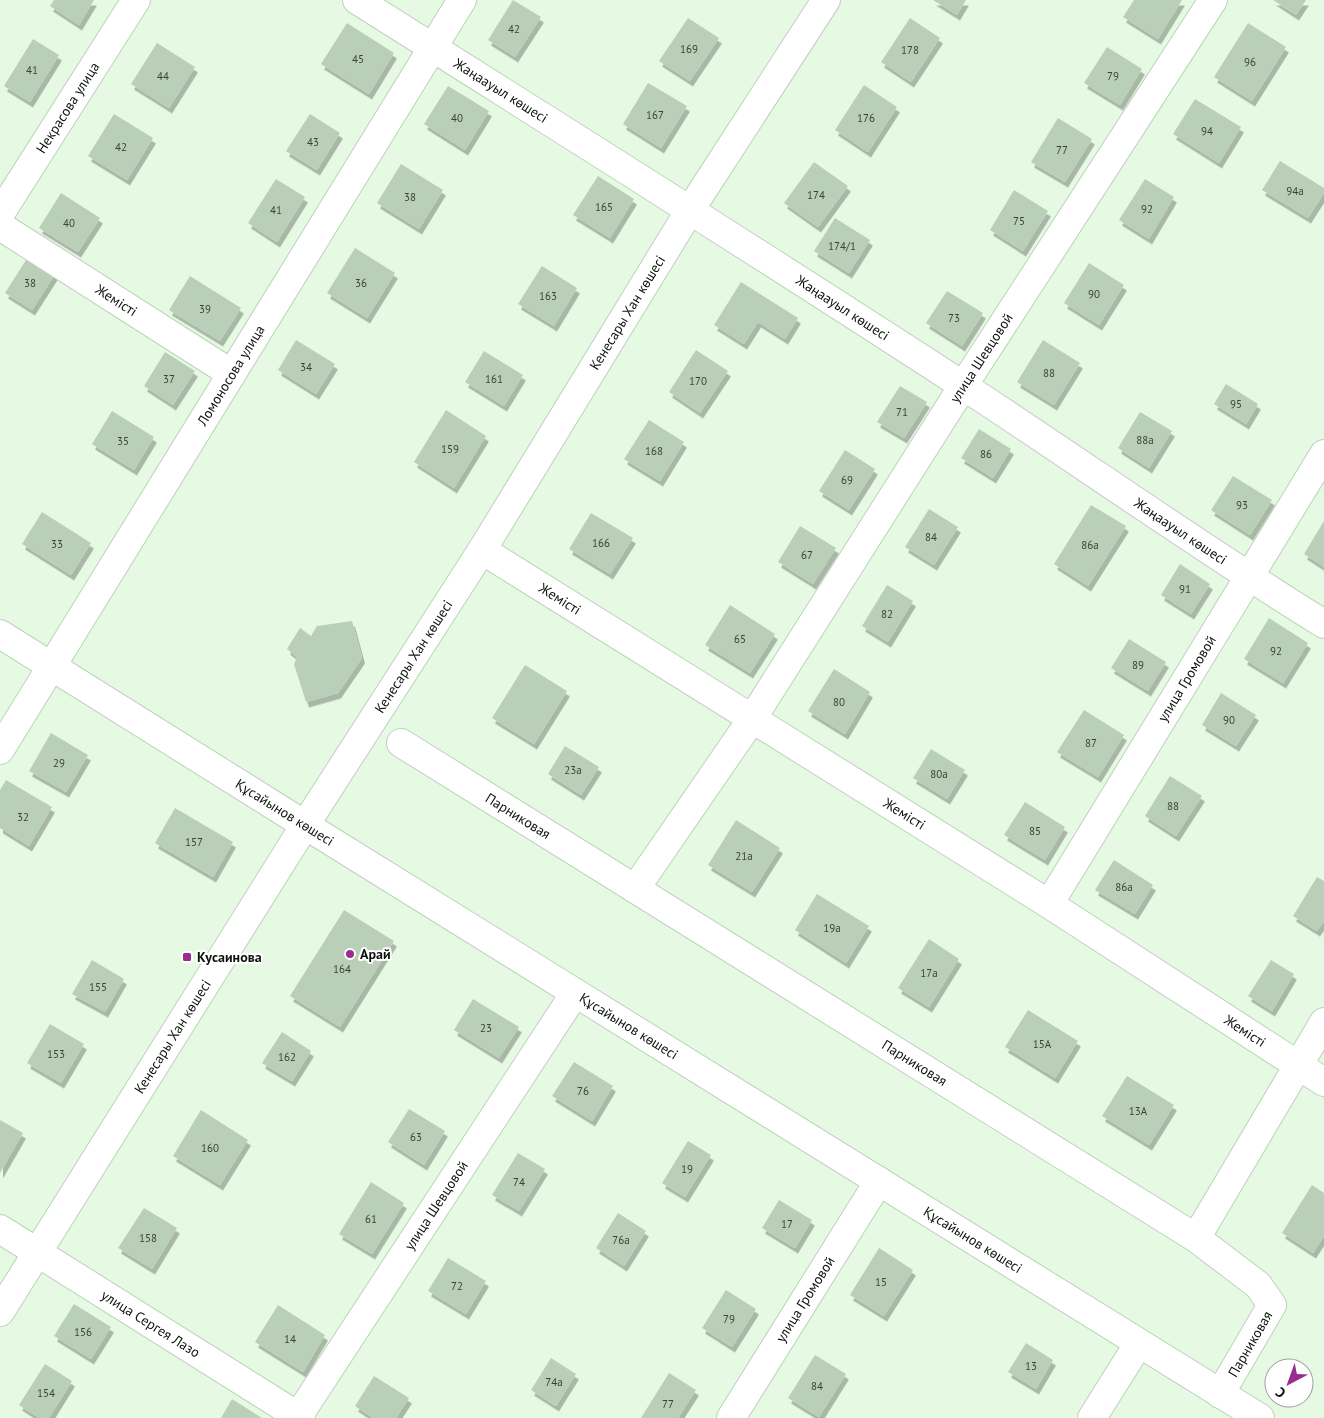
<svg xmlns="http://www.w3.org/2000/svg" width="1324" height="1418" font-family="'PT Sans',sans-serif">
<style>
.building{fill:#bacfb8;filter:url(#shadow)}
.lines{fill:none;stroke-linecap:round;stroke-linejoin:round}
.minor-casing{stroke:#bdd2bb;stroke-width:30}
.major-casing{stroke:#bdd2bb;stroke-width:30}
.minor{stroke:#fff;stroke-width:28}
.major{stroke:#fff;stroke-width:28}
.poi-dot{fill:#972d8f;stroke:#fff;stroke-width:2}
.labels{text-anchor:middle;stroke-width:4;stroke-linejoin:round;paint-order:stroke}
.number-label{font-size:11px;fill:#384337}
.street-label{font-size:14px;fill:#0d140c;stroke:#fff}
.poi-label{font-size:14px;font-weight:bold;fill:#0d140c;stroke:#fff;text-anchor:start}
</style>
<defs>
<filter id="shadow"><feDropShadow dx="3" dy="5.5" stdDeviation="0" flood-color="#0004"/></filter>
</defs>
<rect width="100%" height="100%" fill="#e6fae3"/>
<path class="building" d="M54 0H94L79 25 50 6Z
M513 0 541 17 515 57 488 40Z
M933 0H966L957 15Z
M1134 0H1182L1158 39 1123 17Z
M1273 0H1306L1296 15Z
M688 18 719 38 690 81 659 61Z
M910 18 940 38 911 82 881 62Z
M347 23 394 53 369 94 321 64Z
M1248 23 1286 47 1252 101 1214 77Z
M33 39 59 55 30 102 4 86Z
M157 43 195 67 169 108 131 84Z
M1107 47 1142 69 1120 105 1084 83Z
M648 83 687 106 661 148 623 124Z
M864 85 897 107 868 152 835 130Z
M448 86 489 111 465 150 424 124Z
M1195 99 1241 127 1219 163 1173 134Z
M114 114 153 138 127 180 88 156Z
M310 114 340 133 317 170 286 151Z
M1058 118 1092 139 1065 182 1031 162Z
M1280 161 1324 188V193L1308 218 1262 190Z
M814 162 848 186 818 227 784 203Z
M401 164 443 190 419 229 377 203Z
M598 176 634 199 610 238 573 215Z
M276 179 305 197 277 242 248 223Z
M1145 179 1174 197 1149 239 1119 220Z
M1014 190 1048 211 1023 251 990 230Z
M61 193 100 218 78 252 39 228Z
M835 218 870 240 849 273 814 251Z
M355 248 395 273 367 318 327 293Z
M28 257 55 274 32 310 5 293Z
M1089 263 1124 285 1099 325 1064 303Z
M542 266 577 288 554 326 518 304Z
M190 276 241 308 220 341 169 310Z
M741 282 798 318 785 339 758 322 744 344 714 325Z
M947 291 983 313 962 346 926 323Z
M296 340 335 364 316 394 278 370Z
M1043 340 1080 363 1054 405 1017 382Z
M696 350 728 371 700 413 669 392Z
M484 351 523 375 504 406 465 382Z
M165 352 195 371 173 405 144 386Z
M1226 384 1258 404 1246 424 1214 404Z
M900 386 927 402 904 438 877 422Z
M446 410 486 436 454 488 414 462Z
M112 411 154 437 134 470 92 444Z
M1140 412 1172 431 1149 468 1118 448Z
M649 420 684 442 660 481 624 459Z
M979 429 1011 449 993 478 961 458Z
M845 450 875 469 849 510 819 491Z
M1233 476 1272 500 1250 535 1211 510Z
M1091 505 1126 526 1088 586 1054 564Z
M929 509 958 527 934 565 905 547Z
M42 512 91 543 71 575 22 544Z
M591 513 633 538 610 574 569 549Z
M1324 521V567L1304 554Z
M800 526 836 548 813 584 778 562Z
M1180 564 1210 584 1191 614 1161 595Z
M887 585 913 601 888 642 862 626Z
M730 605 775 634 750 673 705 645Z
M1269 618 1308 643 1283 683 1244 659Z
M352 621 362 658 338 693 306 702 294 664 297 657 287 649 300 628 311 636 317 626Z
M1129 639 1166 662 1148 691 1111 668Z
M525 665 567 691 534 744 492 718Z
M834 669 870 692 845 734 808 711Z
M1221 693 1256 715 1236 746 1202 725Z
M1084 710 1124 735 1098 777 1057 752Z
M51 733 88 755 66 792 29 771Z
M565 746 599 767 581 795 548 774Z
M931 749 965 770 947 799 913 778Z
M1170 776 1202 796 1176 836 1145 816Z
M6 780 52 807 29 846 0 828V790Z
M1025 802 1065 827 1045 860 1004 835Z
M175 808 233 842 213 877 155 843Z
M736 820 780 848 752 892 708 865Z
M1114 860 1153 885 1135 914 1095 890Z
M1317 877 1324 881V921L1317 931 1293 916Z
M817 894 869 926 846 963 795 930Z
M344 910 394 941 340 1027 290 996Z
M929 939 959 959 929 1007 898 988Z
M92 960 124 979 105 1012 72 994Z
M1271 960 1294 974 1272 1011 1248 996Z
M473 999 519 1027 499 1058 454 1030Z
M1028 1010 1078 1041 1055 1078 1005 1047Z
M50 1024 84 1044 61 1083 27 1063Z
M282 1032 311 1051 292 1081 262 1063Z
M574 1062 613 1086 592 1121 552 1096Z
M1127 1076 1174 1105 1149 1145 1102 1116Z
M409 1109 445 1131 424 1165 388 1142Z
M201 1110 248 1140 220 1185 173 1156Z
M0 1120 23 1133 0 1173Z
M688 1141 711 1155 685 1197 662 1183Z
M518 1153 545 1169 519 1211 492 1195Z
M371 1182 404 1203 372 1254 339 1234Z
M1312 1185 1324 1193V1236L1313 1253 1282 1233Z
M779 1200 812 1220 795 1248 762 1228Z
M144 1208 177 1228 152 1269 118 1248Z
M618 1213 646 1231 624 1266 596 1248Z
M879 1248 913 1270 884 1316 850 1295Z
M448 1258 486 1281 466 1314 428 1291Z
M726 1290 756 1309 732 1347 702 1328Z
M74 1304 111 1327 91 1359 54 1336Z
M278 1305 325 1335 303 1372 255 1342Z
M1026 1343 1053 1360 1036 1389 1008 1372Z
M815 1355 846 1374 819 1417 788 1398Z
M551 1358 576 1374 556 1406 531 1390Z
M45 1364 72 1381 49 1418H39L19 1405Z
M669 1373 696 1390 678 1418H641Z
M374 1376 409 1398 396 1418H373L355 1406Z
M232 1399 262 1418H221Z"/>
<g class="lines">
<defs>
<g id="minor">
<path id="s1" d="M357 0C559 127 761 254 962 385 1083 464 1201 548 1324 624"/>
<path id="s2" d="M0 214 136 0"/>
<path id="s3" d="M0 226 232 374"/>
<path id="s4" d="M482 550 1049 904 1324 1082"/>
<path id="s5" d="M0 634 305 825 1260 1418"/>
<path id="s6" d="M401 743 1196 1238 1258 1285 1272 1305 1220 1394"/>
<path id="s7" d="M0 750 462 0"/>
<path id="s8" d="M635 889 752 719 963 386 1213 0"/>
<path id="s9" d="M1049 904 1324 454"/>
<path id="s10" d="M0 1229 301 1418"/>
<path d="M1196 1238 1324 1022"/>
<path id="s11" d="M297 1418 575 993"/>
<path id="s12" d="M731 1418 879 1181"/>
<path d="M1092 1418 1139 1343"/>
</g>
<g id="major">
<path id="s13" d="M0 1312 305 825 482 550 690 210 826 0"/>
</g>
</defs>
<use href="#minor" class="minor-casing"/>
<use href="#major" class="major-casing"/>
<use href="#minor" class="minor"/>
<use href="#major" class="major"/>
</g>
<g class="poi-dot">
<circle cx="350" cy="954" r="5"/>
<rect x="182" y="952" width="10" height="10" rx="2.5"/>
</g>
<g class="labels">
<g class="number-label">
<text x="514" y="33">42</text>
<text x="689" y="53">169</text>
<text x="910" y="54">178</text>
<text x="358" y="63">45</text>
<text x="1250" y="66">96</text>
<text x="32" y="74">41</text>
<text x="163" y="80">44</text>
<text x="1113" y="80">79</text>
<text x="655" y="119">167</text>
<text x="457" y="122">40</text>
<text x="866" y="122">176</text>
<text x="1207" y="135">94</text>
<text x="313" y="146">43</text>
<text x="121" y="151">42</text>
<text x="1062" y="154">77</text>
<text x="1295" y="195">94а</text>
<text x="816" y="199">174</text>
<text x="410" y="201">38</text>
<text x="604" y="211">165</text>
<text x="1147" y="213">92</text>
<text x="276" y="214">41</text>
<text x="1019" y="225">75</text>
<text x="69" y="227">40</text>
<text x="842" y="250">174/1</text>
<text x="30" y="287">38</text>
<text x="361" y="287">36</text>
<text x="1094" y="298">90</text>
<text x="548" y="300">163</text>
<text x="205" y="313">39</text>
<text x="954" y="322">73</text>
<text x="306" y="371">34</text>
<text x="1049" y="377">88</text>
<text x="169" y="383">37</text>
<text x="494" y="383">161</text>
<text x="698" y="385">170</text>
<text x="1236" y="408">95</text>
<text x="902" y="416">71</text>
<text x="1145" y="444">88а</text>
<text x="123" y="445">35</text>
<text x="450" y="453">159</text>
<text x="654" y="455">168</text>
<text x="986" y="458">86</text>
<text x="847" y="484">69</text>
<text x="1242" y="509">93</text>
<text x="931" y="541">84</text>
<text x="601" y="547">166</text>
<text x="57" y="548">33</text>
<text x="1090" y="549">86а</text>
<text x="807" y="559">67</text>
<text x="1185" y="593">91</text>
<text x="887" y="618">82</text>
<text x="740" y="643">65</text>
<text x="1276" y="655">92</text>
<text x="1138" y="669">89</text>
<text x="839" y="706">80</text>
<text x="1229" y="724">90</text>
<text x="1091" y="747">87</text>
<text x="59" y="767">29</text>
<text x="573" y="774">23а</text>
<text x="939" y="778">80а</text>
<text x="1173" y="810">88</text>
<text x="23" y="821">32</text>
<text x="1035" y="835">85</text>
<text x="194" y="846">157</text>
<text x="744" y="860">21а</text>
<text x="1124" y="891">86а</text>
<text x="832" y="932">19а</text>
<text x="342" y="973">164</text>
<text x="929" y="977">17а</text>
<text x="98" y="991">155</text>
<text x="486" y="1032">23</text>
<text x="1042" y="1048">15А</text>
<text x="56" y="1058">153</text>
<text x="287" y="1061">162</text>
<text x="583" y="1095">76</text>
<text x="1138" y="1115">13А</text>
<text x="416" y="1141">63</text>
<text x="210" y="1152">160</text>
<text x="687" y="1173">19</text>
<text x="519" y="1186">74</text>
<text x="371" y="1223">61</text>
<text x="787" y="1228">17</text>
<text x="148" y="1242">158</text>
<text x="621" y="1244">76а</text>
<text x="881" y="1286">15</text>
<text x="457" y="1290">72</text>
<text x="729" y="1323">79</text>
<text x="83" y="1336">156</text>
<text x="290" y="1343">14</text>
<text x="1031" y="1370">13</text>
<text x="554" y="1386">74а</text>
<text x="817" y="1390">84</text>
<text x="46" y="1397">154</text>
<text x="668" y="1408">77</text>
</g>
<g class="street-label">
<text dy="5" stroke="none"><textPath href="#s1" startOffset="170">Жаңаауыл көшесі</textPath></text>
<text dy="5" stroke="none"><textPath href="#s2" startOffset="126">Некрасова улица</textPath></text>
<text dy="5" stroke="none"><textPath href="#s3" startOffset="138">Жемісті</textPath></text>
<text dy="5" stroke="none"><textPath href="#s1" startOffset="575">Жаңаауыл көшесі</textPath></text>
<text dy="5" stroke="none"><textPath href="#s13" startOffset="1180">Кенесары Хан көшесі</textPath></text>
<text dy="5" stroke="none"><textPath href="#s8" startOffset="634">улица Шевцовой</textPath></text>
<text dy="5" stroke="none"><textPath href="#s7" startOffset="440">Ломоносова улица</textPath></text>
<text dy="5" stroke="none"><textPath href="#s1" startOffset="980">Жаңаауыл көшесі</textPath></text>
<text dy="5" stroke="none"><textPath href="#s4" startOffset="92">Жемісті</textPath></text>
<text dy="5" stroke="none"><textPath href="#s13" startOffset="775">Кенесары Хан көшесі</textPath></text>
<text dy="5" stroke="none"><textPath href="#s9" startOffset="264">улица Громовой</textPath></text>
<text dy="5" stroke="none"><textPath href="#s5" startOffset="336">Құсайынов көшесі</textPath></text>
<text dy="5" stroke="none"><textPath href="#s4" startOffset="498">Жемісті</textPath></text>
<text dy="5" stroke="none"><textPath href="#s6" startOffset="138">Парниковая</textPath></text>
<text dy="5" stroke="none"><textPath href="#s5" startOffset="741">Құсайынов көшесі</textPath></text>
<text dy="5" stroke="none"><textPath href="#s4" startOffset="902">Жемісті</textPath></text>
<text dy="5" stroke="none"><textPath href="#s13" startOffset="325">Кенесары Хан көшесі</textPath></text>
<text dy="5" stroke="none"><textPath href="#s6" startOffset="605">Парниковая</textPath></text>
<text dy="5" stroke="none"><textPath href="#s11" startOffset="254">улица Шевцовой</textPath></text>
<text dy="5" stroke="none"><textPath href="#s5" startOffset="1146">Құсайынов көшесі</textPath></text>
<text dy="5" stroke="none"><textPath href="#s12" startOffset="140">улица Громовой</textPath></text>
<text dy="5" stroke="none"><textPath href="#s10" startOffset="178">улица Сергея Лазо</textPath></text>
<text transform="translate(1250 1344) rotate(-60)" y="5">Парниковая</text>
</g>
<g class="poi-label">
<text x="360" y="959">Арай</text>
<text x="197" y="962">Кусаинова</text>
</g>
</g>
<g transform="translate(1289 1383) rotate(221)"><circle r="24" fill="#ffffff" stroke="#9ea19e"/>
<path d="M0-4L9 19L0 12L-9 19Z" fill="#972d8f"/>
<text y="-8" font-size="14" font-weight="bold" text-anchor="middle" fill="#0d140c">С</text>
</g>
</svg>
